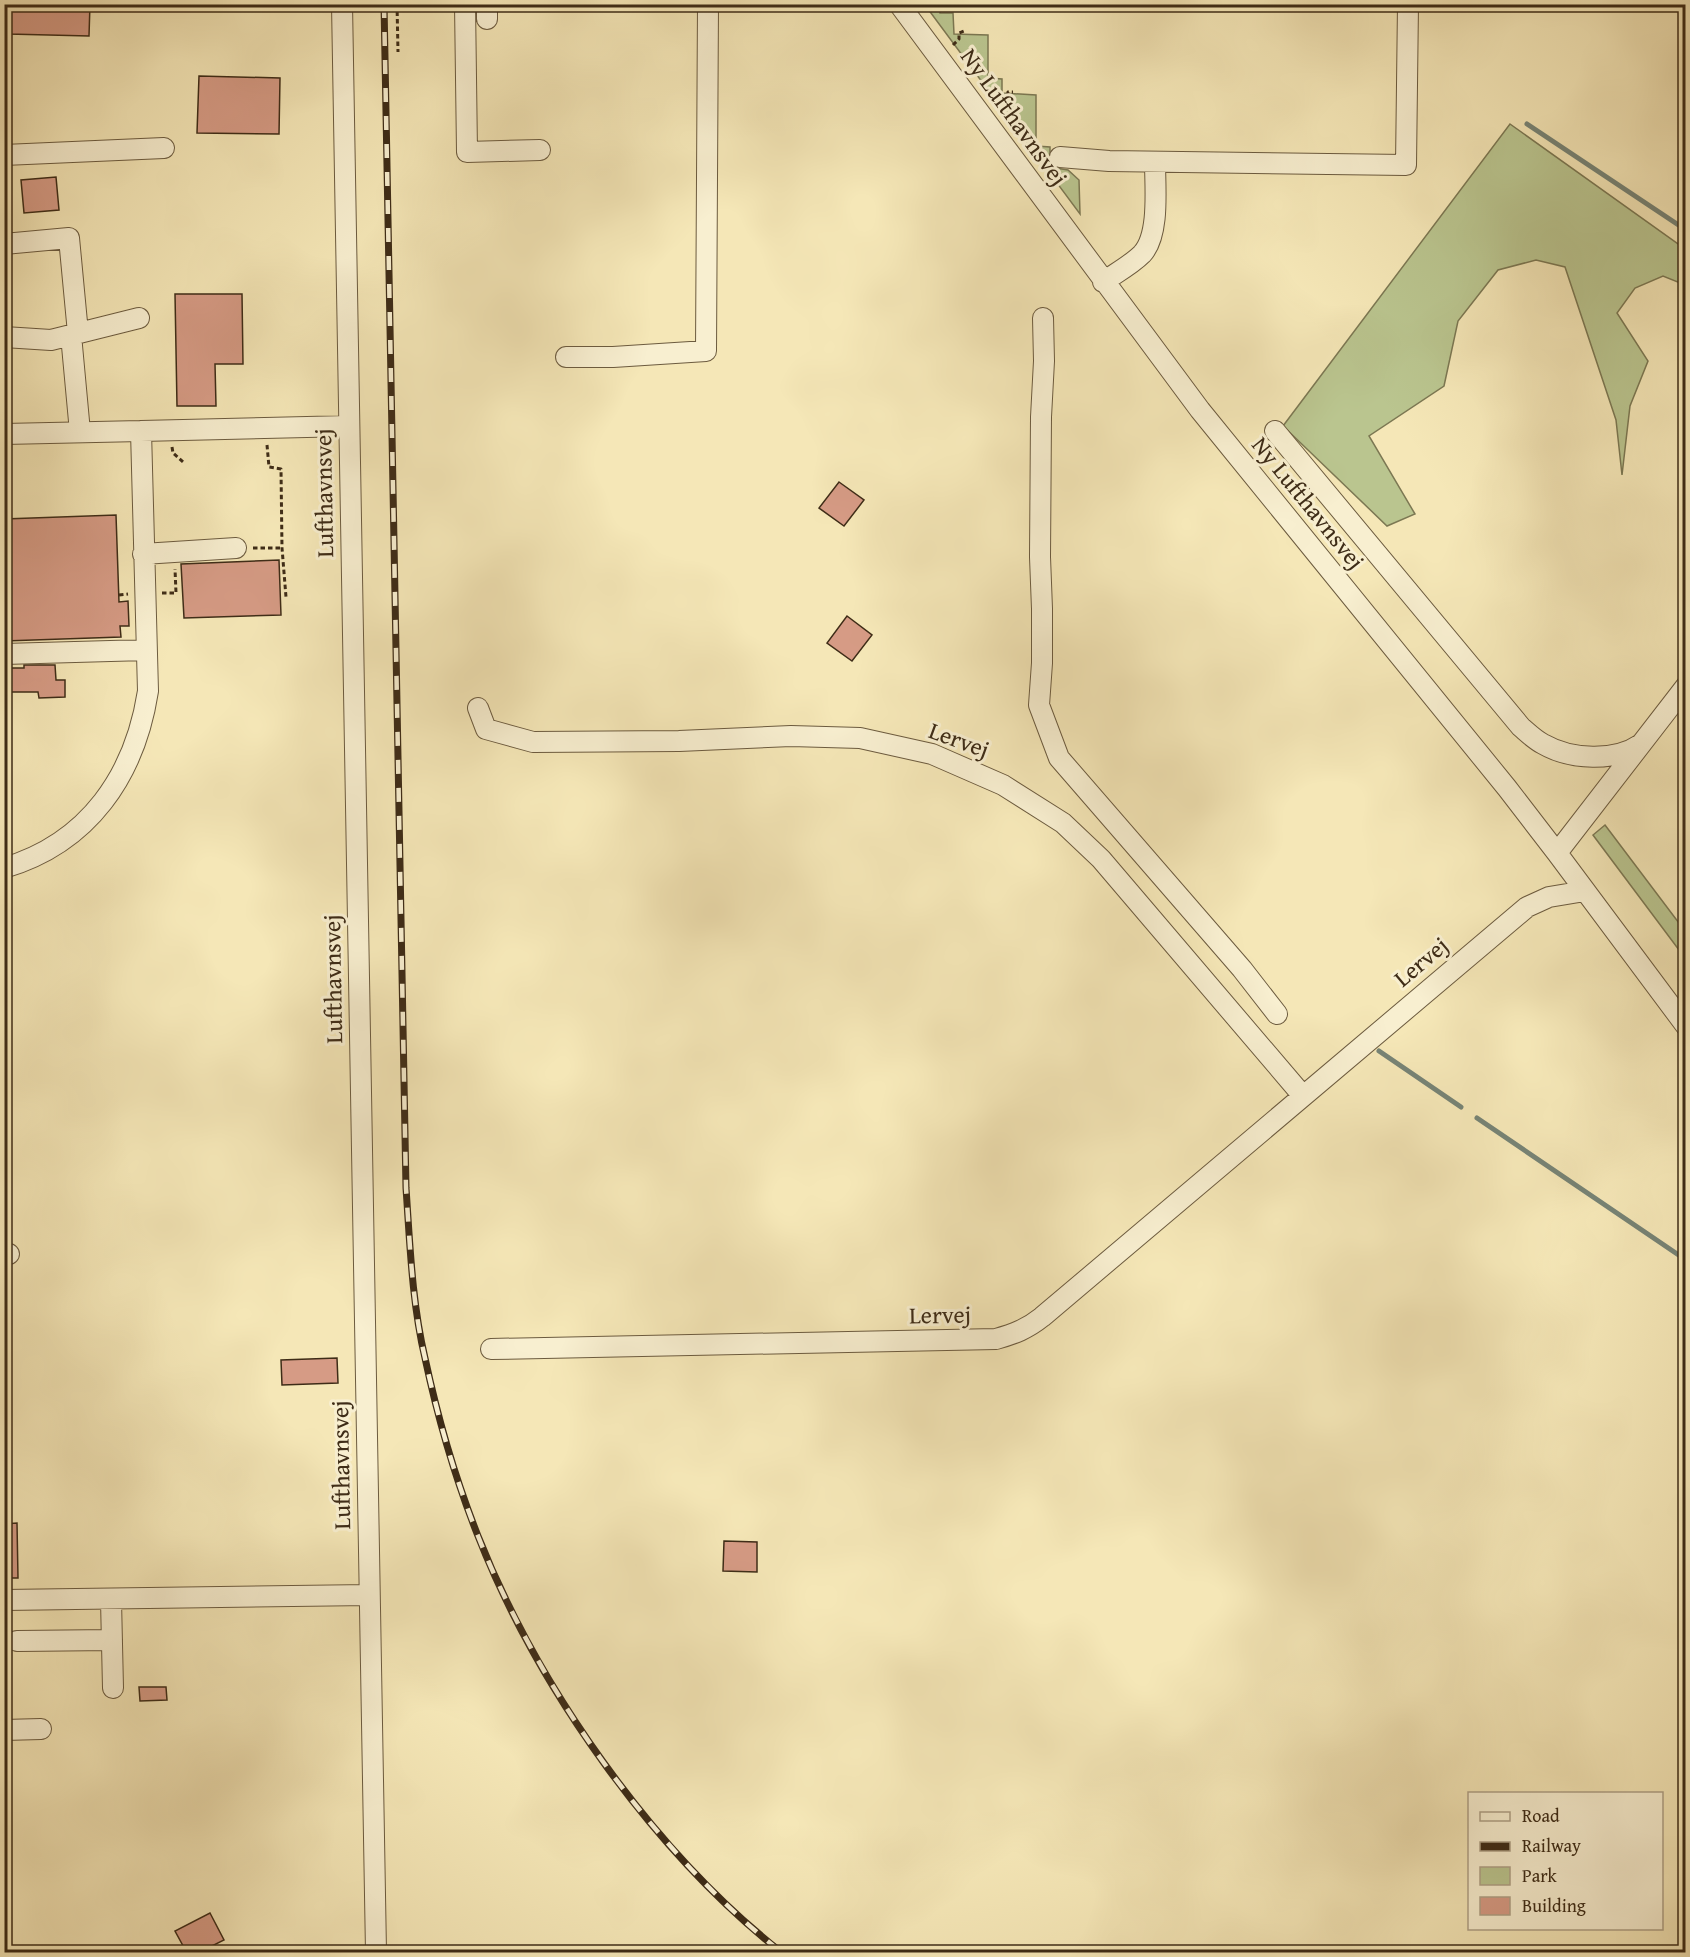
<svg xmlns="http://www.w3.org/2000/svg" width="1690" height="1957" font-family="'Gentium Book Plus',serif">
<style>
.green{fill:#bac58f;stroke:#7c7853;stroke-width:1.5}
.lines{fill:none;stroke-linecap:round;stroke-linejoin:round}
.stream{stroke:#778476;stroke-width:5}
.building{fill:#d69b85;stroke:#3e2c17;stroke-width:1.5}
.minor-casing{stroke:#6c5b3f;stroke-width:22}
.path{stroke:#3e2c17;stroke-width:3;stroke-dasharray:4.5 3;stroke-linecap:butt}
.minor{stroke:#f8efd0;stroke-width:20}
.rail-casing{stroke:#3e2c17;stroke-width:7}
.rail{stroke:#f8efd0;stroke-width:4.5;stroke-dasharray:14;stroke-linecap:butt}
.labels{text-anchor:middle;stroke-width:6;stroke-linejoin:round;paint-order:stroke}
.street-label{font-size:24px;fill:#3e2c17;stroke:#f8efd0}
</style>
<rect width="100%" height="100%" fill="#f5e7b7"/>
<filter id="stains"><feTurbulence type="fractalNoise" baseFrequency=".00333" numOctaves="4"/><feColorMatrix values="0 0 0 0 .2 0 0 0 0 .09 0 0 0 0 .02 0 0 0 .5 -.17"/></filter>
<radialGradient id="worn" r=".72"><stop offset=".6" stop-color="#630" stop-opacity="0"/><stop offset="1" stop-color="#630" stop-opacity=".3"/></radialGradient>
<path class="green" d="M925 5H940V13H953L954 34 988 35V78L1002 79V93L1036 95V146L1050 147V167L1068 170 1079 180 1080 214Z
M1510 124 1685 249V285L1663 276 1635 288 1617 313 1648 361 1630 406 1622 475 1616 420 1565 267 1536 260 1498 270 1458 321 1444 386 1369 436 1415 514 1387 526 1283 426Z
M1605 825 1685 931V958L1593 835Z"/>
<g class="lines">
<path class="stream" d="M1527 124 1686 230
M1379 1051 1461 1107
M1477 1118 1686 1260"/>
</g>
<path class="building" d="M9 4H90L89 36 8 34Z
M199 76 280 78 279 134 197 133Z
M56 177 59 210 24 213 21 180Z
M175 294H242L243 364H215L216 406H177Z
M839 482 864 500 844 526 819 508Z
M116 515 119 602 128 601 129 626H120L121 637 4 641V519Z
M279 560 281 615 184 618 181 564Z
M847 616 872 635 852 661 827 643Z
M24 665H55L56 680H65V697L39 698 38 692H4V668H24Z
M337 1358 338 1383 282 1385 281 1360Z
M17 1523 18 1578H4V1524Z
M724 1541 757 1542V1572L723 1571Z
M139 1687H166L167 1700 140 1701Z
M210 1913 224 1940 198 1953H187L175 1931Z"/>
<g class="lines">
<defs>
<path id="minor" d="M342 4 376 1952
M465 4 467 152 540 150
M899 4 1200 410 1507 788 1557 853 1686 1026
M487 19V4
M4 155 164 148
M1060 157 1109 161 1406 165 1408 4
M4 244 69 238 78 333
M1103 282C1116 273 1131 265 1142 254 1160 235 1155 187 1155 162
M1043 318 1044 361 1041 417 1040 557 1042 609V663L1039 705 1059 758 1242 969 1277 1014
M71 335 80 432
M4 337 51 340 139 318
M566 357H613L706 351 708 4
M1275 431 1521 727C1528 733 1535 740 1543 744 1571 760 1615 762 1641 744
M4 434 141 431
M143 554 236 548
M4 654 146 650
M478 708 486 729 533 742 679 741 791 736 860 738 932 754 1003 785 1063 823 1101 859 1303 1096
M1557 853 1686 686
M4 868C89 843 135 775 148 691L141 431 349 426
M4 1254H9
M491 1349 996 1339C1014 1334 1027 1329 1042 1317L1527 907 1549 897 1585 891
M4 1600 369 1595
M111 1600 113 1688
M17 1641 112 1640
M4 1730 41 1729"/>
</defs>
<use href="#minor" class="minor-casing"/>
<path class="path" d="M397 4 398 52
M953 45 959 39V33L964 31
M999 107 1007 100 1008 92H1013
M267 445 269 467 281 469 282 548 286 597
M172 447 173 453 183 462
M253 548H282
M162 593H176L175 569
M119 595 128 594"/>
<use href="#minor" class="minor"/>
<defs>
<path id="rail" d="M384 4 406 1188C410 1245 412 1303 425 1358 438 1419 455 1478 478 1536 538 1688 653 1851 781 1952"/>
</defs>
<use href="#rail" class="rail-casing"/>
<use href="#rail" class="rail"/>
</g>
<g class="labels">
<g class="street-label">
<text transform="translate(1014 117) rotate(54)" y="8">Ny Lufthavnsvej</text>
<text transform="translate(324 493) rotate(-91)" y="8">Lufthavnsvej</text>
<text transform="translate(1308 503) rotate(51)" y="8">Ny Lufthavnsvej</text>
<text transform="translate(959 740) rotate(20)" y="8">Lervej</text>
<text transform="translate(1421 962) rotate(-40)" y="8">Lervej</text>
<text transform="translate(333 979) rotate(-91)" y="8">Lufthavnsvej</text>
<text transform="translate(940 1315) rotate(-1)" y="8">Lervej</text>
<text transform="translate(341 1465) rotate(-91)" y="8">Lufthavnsvej</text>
</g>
</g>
<rect width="1690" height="1957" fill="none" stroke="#f5e7b7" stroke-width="24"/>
<rect x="6" y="6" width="1678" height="1945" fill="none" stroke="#3e2c17" stroke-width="3"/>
<rect x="12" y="12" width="1666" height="1933" fill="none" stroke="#3e2c17" stroke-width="1.5"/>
<rect x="1468" y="1792" width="195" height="138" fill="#f8efd0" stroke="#aea186" stroke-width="1.5"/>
<rect x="1480" y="1812" width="30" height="9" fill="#f8efd0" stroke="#aea186" stroke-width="1.5"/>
<text x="1522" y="1822" font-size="18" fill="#3e2c17">Road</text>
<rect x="1480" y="1842" width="30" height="9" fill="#3e2c17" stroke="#aea186" stroke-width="1.5"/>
<text x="1522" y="1852" font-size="18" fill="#3e2c17">Railway</text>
<rect x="1480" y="1867" width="30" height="18" fill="#bac58f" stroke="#aea186" stroke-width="1.5"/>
<text x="1522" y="1882" font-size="18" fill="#3e2c17">Park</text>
<rect x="1480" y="1897" width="30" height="18" fill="#d69b85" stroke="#aea186" stroke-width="1.5"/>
<text x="1522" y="1912" font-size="18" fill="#3e2c17">Building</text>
<rect width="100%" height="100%" filter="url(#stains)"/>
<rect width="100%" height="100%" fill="url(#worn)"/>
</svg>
